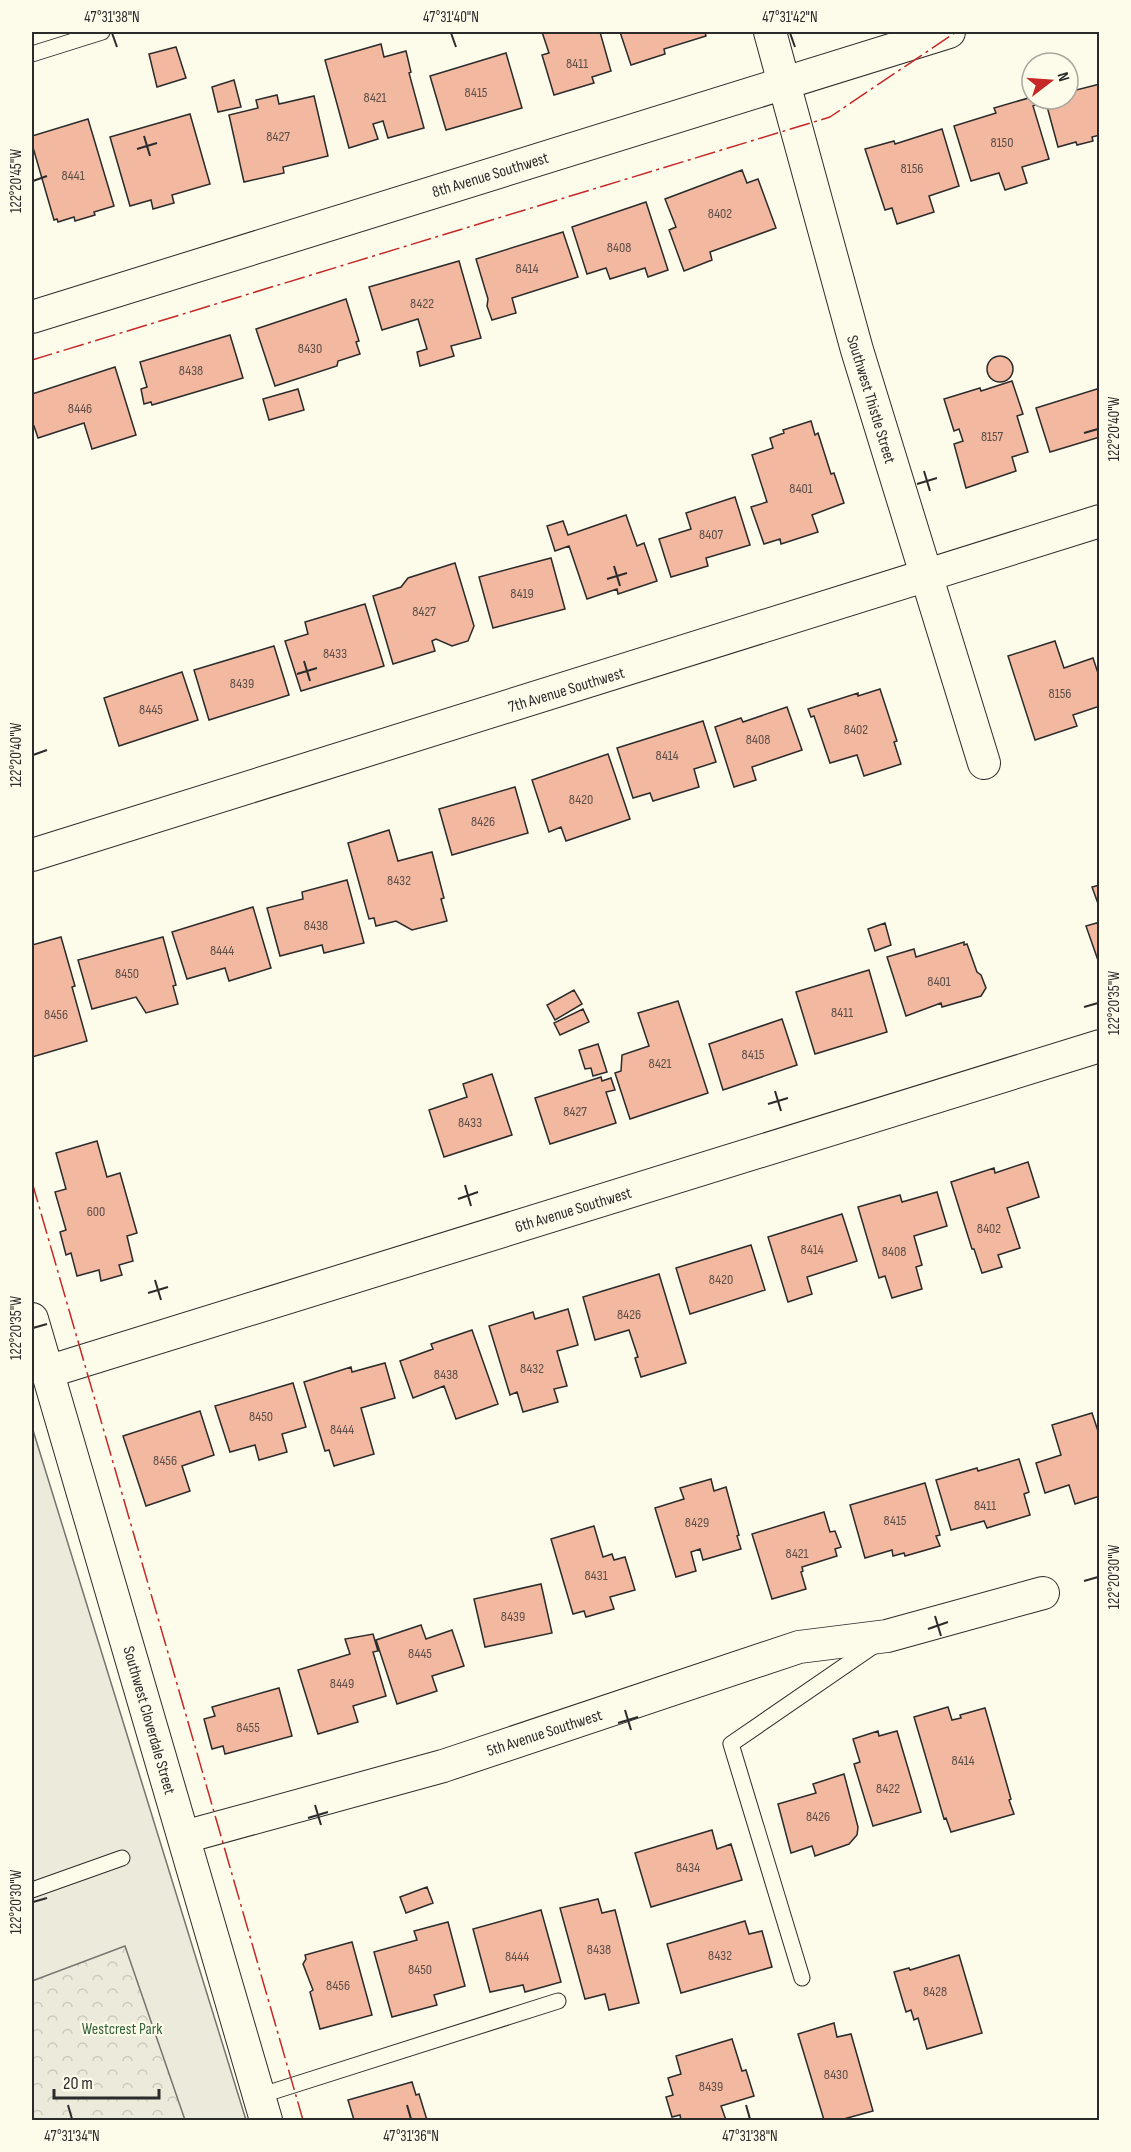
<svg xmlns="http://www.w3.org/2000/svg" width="1131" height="2152" font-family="'Sofia Sans Condensed',sans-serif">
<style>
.green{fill:#ecebdb;stroke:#74746e;stroke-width:1.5}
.forest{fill:url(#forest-crowns);stroke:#74746e;stroke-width:1.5}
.building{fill:#f2b8a0;stroke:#2b2b2b;stroke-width:1.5}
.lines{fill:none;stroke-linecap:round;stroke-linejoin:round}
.service-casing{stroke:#2b2b2b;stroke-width:17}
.minor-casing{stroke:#2b2b2b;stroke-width:34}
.service{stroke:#fdfbea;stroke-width:15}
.minor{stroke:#fdfbea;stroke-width:32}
.power{stroke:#c62828;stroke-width:1.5;stroke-dasharray:21 4.5 3 4.5;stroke-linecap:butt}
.ticks{fill:none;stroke:#2b2b2b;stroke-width:2}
.labels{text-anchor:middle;stroke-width:4.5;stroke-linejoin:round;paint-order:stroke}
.number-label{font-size:14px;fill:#5d4e48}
.street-label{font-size:16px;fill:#2b2b2b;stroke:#fdfbea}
.park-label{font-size:16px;fill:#34623c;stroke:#fdfbea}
.neatline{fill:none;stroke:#2b2b2b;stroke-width:2}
.ticks-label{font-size:15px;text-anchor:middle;fill:#2b2b2b}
</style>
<defs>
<pattern id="forest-crowns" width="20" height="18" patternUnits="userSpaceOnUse" patternTransform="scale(1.5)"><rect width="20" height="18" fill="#ecebdb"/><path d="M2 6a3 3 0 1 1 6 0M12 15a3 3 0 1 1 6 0" fill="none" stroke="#cbcabc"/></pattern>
</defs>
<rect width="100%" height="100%" fill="#fdfbea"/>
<path class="green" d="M32 1427 246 2120H32Z"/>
<path class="forest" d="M125 1946 185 2120H32V1981Z"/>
<path class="building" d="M542 32H600L611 71 592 77 594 83 554 95 542 55 549 53Z
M620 32H705L706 36 664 49 665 54 631 65Z
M381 44 384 57 406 51 411 72 409 73 424 128 388 138 383 121 373 124 378 139 349 148 325 60Z
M176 47 186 78 157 87 149 54Z
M506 53 522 108 446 130 430 76Z
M234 80 241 107 218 112 212 87Z
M1100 84V135L1092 137 1093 141 1077 145 1076 142 1058 147 1045 99H1068V92Z
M277 95 279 104 314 96 328 156 283 167 284 173 244 182 229 115 258 108 256 100Z
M1032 97 1035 105 1033 106 1049 159 1022 167 1027 183 1005 190 999 173 971 181 954 126 996 113 994 108Z
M190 114 210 184 172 195 174 203 153 209 151 200 130 206 110 137Z
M88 119 114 206 94 212 95 215 75 221 74 217 58 222 57 219 54 220 32 144V136Z
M942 129 959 186 929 196 934 212 897 224 892 208 885 210 865 149 894 141 895 144Z
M742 170 747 183 758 179 776 228 710 252 712 260 684 271 669 230 676 227 665 199Z
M646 202 668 270 648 277 645 268 610 279 606 268 587 274 572 227Z
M563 232 578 277 512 298 516 313 492 320 487 306 488 299 476 259Z
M459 261 481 338 451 346 454 356 420 366 417 352 427 349 418 319 382 330 369 287Z
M346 299 359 341 356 342 360 354 338 361 337 366 275 386 256 329Z
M230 335 243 378 152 405 151 402 144 404 141 389 147 387 140 362Z
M987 369a13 13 0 1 1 26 0a13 13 0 1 1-26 0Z
M115 367 136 435 92 449 84 423 38 438 34 426H32V394Z
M1012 381 1023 414 1017 416 1028 452 1012 457 1016 471 966 488 954 444 963 441 959 429 954 431 944 399 980 388 981 391Z
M1100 388V437L1050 452 1036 408Z
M298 389 304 410 269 420 263 399Z
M811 421 815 435 818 433 831 474 834 473 844 503 812 515 818 532 781 544 780 539 764 544 751 507 767 502 752 455 773 448 770 438 784 433 783 430Z
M735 497 750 545 706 558 708 566 671 577 659 539 691 529 686 513Z
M626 515 637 546 644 543 657 581 618 594 617 589 587 599 569 546 555 551 547 526 563 521 568 535Z
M551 558 565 609 493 628 479 577Z
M455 563 474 626 468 641 452 646 436 639 432 641 435 651 393 664 373 596 401 587 408 578Z
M365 604 384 666 301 691 285 641 308 634 305 622Z
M1055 641 1064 668 1093 658 1100 679V706L1073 715 1077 726 1035 740 1008 656Z
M274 646 289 695 209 720 194 670Z
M182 672 198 720 119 746 104 698Z
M880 689 897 741 894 742 901 764 864 776 857 755 830 763 814 716 811 717 808 709 858 693V696Z
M787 707 802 750 752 767 756 780 734 787 715 727 741 718 743 722Z
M703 721 716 762 694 769 699 787 653 801 650 793 633 798 617 748Z
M608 754 630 819 566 841 561 827 549 832 532 780Z
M515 787 528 833 452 855 439 809Z
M389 830 398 861 432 852 444 898 441 899 447 921 412 930 396 921 376 926 374 918 369 919 348 843Z
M347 880 364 943 324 953 322 945 280 956 267 908 303 899 302 892Z
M1100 885V909L1092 887Z
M253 907 271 968 229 981 225 968 187 979 172 932Z
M1100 922V966L1086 926Z
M885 923 891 945 875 951 868 929Z
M61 937 75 986 72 987 87 1041 32 1057V945Z
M163 937 176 985 173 986 178 1004 146 1013 136 997 92 1009 78 960Z
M964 942V945L967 944 977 972 981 975 986 988 981 996 942 1007 941 1003 906 1016 887 957 914 949 916 957Z
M869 970 887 1032 815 1054 796 992Z
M574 990 582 1004 555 1020 547 1005Z
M678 1001 708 1093 630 1119 615 1073 621 1071 622 1055 649 1046 638 1013Z
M583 1009 589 1022 560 1035 554 1023Z
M782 1019 797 1065 723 1090 709 1044Z
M598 1044 607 1072 593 1076 591 1068 585 1069 579 1050Z
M492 1074 512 1135 444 1157 429 1110 467 1097 463 1084Z
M601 1077 602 1081 611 1078 615 1090 606 1092 616 1123 550 1144 535 1098Z
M97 1141 107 1177 120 1173 137 1233 127 1236 133 1261 119 1265 122 1275 101 1281 99 1270 77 1276 71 1253 66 1255 60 1232 66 1230 55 1192 66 1189 56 1153Z
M1028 1162 1039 1197 1007 1208 1020 1248 998 1255 1002 1267 982 1273 974 1249H972L951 1182 994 1168 995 1173Z
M937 1192 947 1226 914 1236 922 1265 916 1267 922 1289 892 1298 885 1276 879 1278 858 1207 900 1195 902 1202Z
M842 1214 857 1261 807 1277 812 1294 788 1302 768 1237Z
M751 1245 765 1290 690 1314 676 1268Z
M659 1274 686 1363 641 1377 635 1358 638 1357 629 1330 595 1340 583 1297Z
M568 1309 578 1345 557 1351 567 1386 554 1389 558 1402 523 1412 517 1392 510 1395 489 1326 533 1312 535 1319Z
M472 1330 498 1404 456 1419 444 1386 413 1398 400 1361 433 1349 431 1344Z
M385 1363 395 1398 361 1408 374 1454 334 1466 329 1450 325 1451 304 1382 351 1367 352 1372Z
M293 1383 306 1427 282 1434 287 1452 259 1460 255 1445 230 1452 215 1406Z
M200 1411 214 1455 182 1466 190 1491 146 1506 123 1436Z
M1092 1413 1100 1437V1496L1075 1504 1069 1485 1045 1493 1036 1463 1061 1455 1052 1425Z
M1019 1459 1029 1492 1024 1494 1030 1515 987 1528 984 1521 951 1530 936 1480 977 1468 978 1471Z
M711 1479 714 1491 726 1487 739 1535 737 1536 741 1549 703 1560 700 1549 691 1552 696 1571 676 1577 655 1508 684 1499 680 1488Z
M925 1483 940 1535 936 1536 940 1546 905 1556 904 1553 893 1556 892 1550 865 1558 850 1505Z
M824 1512 830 1532 835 1531 841 1547 835 1549 837 1556 802 1567 803 1571 801 1572 806 1589 772 1599 752 1534Z
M594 1526 603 1557 612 1554 614 1560 625 1557 635 1590 610 1597 614 1609 586 1617 584 1611 573 1614 551 1539Z
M541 1584 552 1633 485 1647 474 1599Z
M421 1625 426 1639 452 1630 464 1666 432 1676 437 1691 397 1704 376 1640Z
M373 1634 378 1651 373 1652 386 1696 353 1706 358 1722 318 1734 298 1670 350 1654 345 1639Z
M279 1688 292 1736 225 1754 223 1746 212 1749 204 1719 215 1716 212 1707Z
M948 1707 952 1720 961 1718 960 1715 985 1708 1011 1799 1009 1800 1014 1814 951 1832 946 1818 944 1819 914 1717Z
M878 1731 879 1736 897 1731 921 1812 873 1826 854 1764 860 1762 853 1739Z
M844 1774 858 1827 857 1835 849 1844 815 1856 812 1846 791 1853 778 1804 816 1793 813 1784Z
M712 1830 717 1849 731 1844 742 1880 651 1907 635 1853Z
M427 1887 433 1903 406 1913 400 1897Z
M598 1899 602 1913 615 1910 639 2003 609 2010 605 1994 585 1999 560 1908Z
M541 1910 561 1982 525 1992 523 1985 490 1992 473 1929Z
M745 1921 749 1934 762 1931 772 1967 681 1993 667 1944Z
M448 1922 465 1986 434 1995 437 2005 392 2017 374 1952 417 1940 414 1931Z
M352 1942 372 2015 320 2029 310 1992 313 1990 303 1964 306 1959 305 1955Z
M959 1955 982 2033 927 2049 918 2018 914 2020 911 2010 906 2012 894 1972 909 1968 910 1970Z
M834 2023 837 2037 851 2034 873 2111 840 2120H824L798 2034Z
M732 2039 742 2071 746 2070 754 2096 721 2106 726 2120H681L680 2115 672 2117 666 2097 673 2095 668 2078 681 2074 676 2056Z
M412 2082 416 2095 419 2094 427 2120H354L348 2100Z"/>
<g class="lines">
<defs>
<path id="service" d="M32 54 102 32
M32 1890 122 1858
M802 1978 731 1744 875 1645
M259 2096 558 2001"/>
<path id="minor" d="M770 32 857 350 984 763
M32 317 949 32
M32 855 1100 521
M32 1319 266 2120
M47 1372 1100 1046
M184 1837 443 1766 799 1647 887 1636 1043 1593"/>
</defs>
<use href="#service" class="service-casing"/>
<use href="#minor" class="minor-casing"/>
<use href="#service" class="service"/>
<use href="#minor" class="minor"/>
<path class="power" d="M32 360 830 117 956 32
M32 1182 303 2120"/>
</g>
<path class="ticks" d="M112 33 117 47M451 33 456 47M790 33 795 47M144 136 150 156M137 149 157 143M33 181 47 176M1084 433 1098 429M924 471 930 491M917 484 937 478M614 566 620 586M607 579 627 573M304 661 310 681M297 674 317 668M33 755 47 750M1084 1007 1098 1003M775 1091 781 1111M768 1104 788 1098M465 1185 471 1206M458 1199 478 1192M155 1280 161 1300M148 1293 168 1287M33 1328 47 1324M1084 1581 1098 1577M935 1616 941 1636M928 1629 948 1622M625 1710 631 1730M618 1723 638 1717M315 1805 321 1825M308 1818 328 1812M33 1902 47 1898M68 2105 72 2119M407 2105 411 2119M746 2105 750 2119"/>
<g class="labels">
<g class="number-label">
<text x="577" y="68">8411</text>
<text x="476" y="97">8415</text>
<text x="375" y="102">8421</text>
<text x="278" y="141">8427</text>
<text x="1002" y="147">8150</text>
<text x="912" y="173">8156</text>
<text x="73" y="180">8441</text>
<text x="720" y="218">8402</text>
<text x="619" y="252">8408</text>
<text x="527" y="273">8414</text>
<text x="422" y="308">8422</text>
<text x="310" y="353">8430</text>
<text x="191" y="375">8438</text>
<text x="80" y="413">8446</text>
<text x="992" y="441">8157</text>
<text x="801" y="493">8401</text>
<text x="711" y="539">8407</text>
<text x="522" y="598">8419</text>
<text x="424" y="616">8427</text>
<text x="335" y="658">8433</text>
<text x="242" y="688">8439</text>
<text x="1060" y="698">8156</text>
<text x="151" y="714">8445</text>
<text x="856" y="734">8402</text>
<text x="758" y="744">8408</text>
<text x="667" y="760">8414</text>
<text x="581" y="804">8420</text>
<text x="483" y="826">8426</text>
<text x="399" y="885">8432</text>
<text x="316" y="930">8438</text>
<text x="222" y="955">8444</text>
<text x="127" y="978">8450</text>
<text x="939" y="986">8401</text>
<text x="842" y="1017">8411</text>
<text x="56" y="1019">8456</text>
<text x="753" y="1059">8415</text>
<text x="660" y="1068">8421</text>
<text x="575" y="1116">8427</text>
<text x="470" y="1127">8433</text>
<text x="96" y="1216">600</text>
<text x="989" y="1233">8402</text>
<text x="812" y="1254">8414</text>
<text x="894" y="1256">8408</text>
<text x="721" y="1284">8420</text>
<text x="629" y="1319">8426</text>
<text x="532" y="1373">8432</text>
<text x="446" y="1379">8438</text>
<text x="261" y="1421">8450</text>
<text x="342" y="1434">8444</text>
<text x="165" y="1465">8456</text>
<text x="985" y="1510">8411</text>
<text x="895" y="1525">8415</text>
<text x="697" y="1527">8429</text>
<text x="797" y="1558">8421</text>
<text x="596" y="1580">8431</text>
<text x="513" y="1621">8439</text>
<text x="420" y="1658">8445</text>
<text x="342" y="1688">8449</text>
<text x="248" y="1732">8455</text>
<text x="963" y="1765">8414</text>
<text x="888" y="1793">8422</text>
<text x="818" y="1821">8426</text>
<text x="688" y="1872">8434</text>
<text x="599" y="1954">8438</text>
<text x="720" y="1960">8432</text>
<text x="517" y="1961">8444</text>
<text x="420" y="1974">8450</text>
<text x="338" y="1990">8456</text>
<text x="935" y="1996">8428</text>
<text x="836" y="2079">8430</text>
<text x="711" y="2091">8439</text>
</g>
<g class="street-label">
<text transform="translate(490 174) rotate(-17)" y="6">8th Avenue Southwest</text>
<text transform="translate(872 399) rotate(73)" y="6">Southwest Thistle Street</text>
<text transform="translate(566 689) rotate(-17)" y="6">7th Avenue Southwest</text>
<text transform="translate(573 1209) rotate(-17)" y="6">6th Avenue Southwest</text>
<text transform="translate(150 1720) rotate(74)" y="6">Southwest Cloverdale Street</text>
<text transform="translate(544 1732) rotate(-18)" y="6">5th Avenue Southwest</text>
</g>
<g class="park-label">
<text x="122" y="2034">Westcrest Park</text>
</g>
</g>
<rect width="1131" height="2152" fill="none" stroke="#fdfbea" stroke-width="66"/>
<g transform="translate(1050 81) rotate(73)"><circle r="28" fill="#fdfbea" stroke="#a9a89e" stroke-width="1.5"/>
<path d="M0-4.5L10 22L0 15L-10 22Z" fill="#c62828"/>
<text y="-9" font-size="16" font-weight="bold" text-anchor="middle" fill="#2b2b2b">N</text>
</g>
<path d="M54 2089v9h105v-9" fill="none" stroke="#2b2b2b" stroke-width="3"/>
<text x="63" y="2089" font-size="18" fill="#2b2b2b" stroke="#fdfbea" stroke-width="4.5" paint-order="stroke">20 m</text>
<rect x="33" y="33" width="1065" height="2086" class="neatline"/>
<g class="ticks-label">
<text x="112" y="22">47°31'38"N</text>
<text x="451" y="22">47°31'40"N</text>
<text x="790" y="22">47°31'42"N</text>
<text transform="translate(16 181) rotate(-90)" y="5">122°20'45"W</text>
<text transform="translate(1114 429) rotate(-90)" y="5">122°20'40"W</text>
<text transform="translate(16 755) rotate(-90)" y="5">122°20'40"W</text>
<text transform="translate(1114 1003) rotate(-90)" y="5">122°20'35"W</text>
<text transform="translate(16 1328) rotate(-90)" y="5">122°20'35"W</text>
<text transform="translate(1114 1577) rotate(-90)" y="5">122°20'30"W</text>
<text transform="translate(16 1902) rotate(-90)" y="5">122°20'30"W</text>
<text x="72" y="2141">47°31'34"N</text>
<text x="411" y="2141">47°31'36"N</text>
<text x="750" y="2141">47°31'38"N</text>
</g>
</svg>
